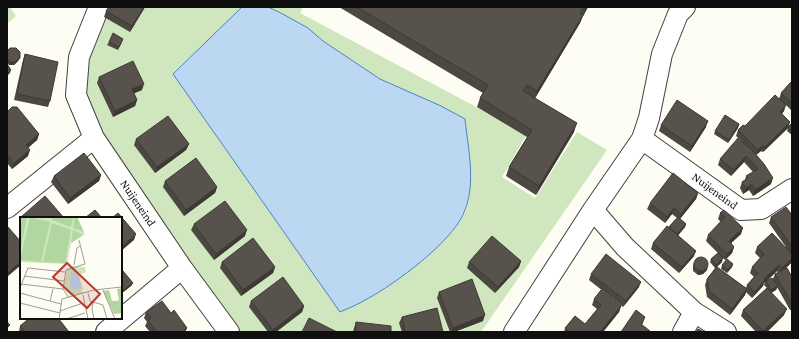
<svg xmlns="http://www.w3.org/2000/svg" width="799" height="339" font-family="'Crimson Pro',serif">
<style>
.green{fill:#cfe6be}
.water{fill:#bbd7f1;stroke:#4884c3}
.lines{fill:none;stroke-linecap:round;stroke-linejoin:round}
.minor-casing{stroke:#424242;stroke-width:22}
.minor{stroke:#fff;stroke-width:20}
.wall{fill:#4b4741;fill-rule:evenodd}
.shaded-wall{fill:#3d3935}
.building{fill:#57524c;stroke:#3d3935}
.labels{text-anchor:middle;stroke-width:4;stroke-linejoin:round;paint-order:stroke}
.street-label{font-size:12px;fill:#0f0f0f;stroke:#fff}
.inset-road{fill:none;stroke:#9e9e98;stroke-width:1}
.view{fill:#b53a32;fill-opacity:0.15;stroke:#b53a32;stroke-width:2}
.inset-edge{fill:none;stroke:#0f0f0f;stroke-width:2}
</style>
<rect width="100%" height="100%" fill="#fefdf3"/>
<path class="green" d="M7 7H10L16 16 7 24Z
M105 7H242L173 74 410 270C430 253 454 236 465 212 476 187 468 146 465 120L441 106 380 79 323 41 308 28 268 7H303L300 13 527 134 502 177 535 198 577 132 607 150 481 332H233L90 129 83 94 92 35Z"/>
<path class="water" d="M242 7H268L279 12 308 28 323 41 380 79 441 106 465 119C468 148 476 182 465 210 455 240 395 284 367 299 359 304 349 308 340 312L173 74Z"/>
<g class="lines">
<defs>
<path id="minor" d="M99 7 79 57 76 95 94 138 182 268 229 332
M642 139 741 210 761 209 792 189
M7 208 94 138
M593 210 625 247 694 312 726 332
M106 332 182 268
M514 332 593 210 642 139 649 118 662 54 678 14 685 7
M683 332 694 312"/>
</defs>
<use href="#minor" class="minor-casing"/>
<use href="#minor" class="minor"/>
</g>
<path class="wall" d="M145 7 130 32 104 17 106 11Z
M339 7H588L582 18 580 23 535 98 574 132 536 195 506 176 509 167 527 137 477 107 480 98 483 93Z
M109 42H122L118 50 107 45Z
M7 51 20 58 18 61 14 65H9L7 63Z
M25 54 50 101 48 107 14 100 23 60Z
M99 77 142 90 134 93 137 100 135 106 113 117 97 83Z
M792 81V111L785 104 784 111 782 114 788 127 792 123V135L787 131 788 128 763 152 761 151 756 155 771 184 753 196 749 190 743 194 740 188 742 182 745 180 746 176 753 172 744 162 731 176 718 165 720 159 742 141 736 136 738 130 745 126 779 99 781 93Z
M7 112 39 134 37 140 28 148V156L12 169 7 163Z
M739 124 738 128 728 143 714 134 715 131Z
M661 125 706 127 690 152 659 131Z
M136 139 189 144 186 150 155 173 134 145Z
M101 175 99 181 68 204 51 182 54 176Z
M165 181 217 187 215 193 184 216 163 187Z
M698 193 696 199 680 219 686 224 685 227 678 235 694 256 679 273 651 249 653 243 677 218 672 214 665 223 647 209 650 203Z
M724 210 741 234 731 243 734 247 732 253 725 260 720 255 722 262 717 267 746 288 747 285 754 277 750 273 752 267 760 258 755 253 757 247H786L769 223 771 217 792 215V262L784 270 792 277V309L790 310 777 287 776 290 771 293 784 315 767 332H756L741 316 743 310 767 288 764 285 765 282 764 283 763 286 752 298 746 292 745 295 730 315 707 297 705 285 707 279 715 268 710 262 711 259 718 253 706 241 708 235 721 222 718 219 720 213ZM777 271 779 273 775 274 773 279 767 281Z
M21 217 64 218H21V226L19 223Z
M194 224 245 236 214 260 191 230Z
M521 261 519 267 495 293 467 268 469 262Z
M222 262 275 267 273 273 241 296 220 268Z
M694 262 707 270 703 274 698 275 693 271V266Z
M733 264 732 267 727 273 721 269 722 265Z
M121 273 133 283 131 286 122 293 121 292Z
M591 274 639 287 623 307 589 280Z
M439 292 483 321 454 332H450L437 298Z
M594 299 621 306 619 312 603 332H564L565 328 585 324 597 309 592 305Z
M251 301 304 306 302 312 276 332H268L249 307Z
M146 312 171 313 187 328 185 332H150L145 326 147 322 144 318Z
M402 317 443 332H402L399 323Z
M25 318H58L69 332H19L20 326 27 320Z
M356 322 391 332H353L354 328Z"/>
<path class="shaded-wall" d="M144 7H145L130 32 132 26Z
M586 7H588L582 18 580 23 534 100 537 91 583 15Z
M20 58 18 61 14 65H9L10 62Z
M11 70 10 73 7 76V73Z
M144 84 142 90 130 95 132 89Z
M137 100 135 106 113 117 115 111Z
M786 105 784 111 778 118 780 112Z
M708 121 706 127 690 152 692 146Z
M790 122 788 128 763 152 765 147Z
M577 123 574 132 536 195 539 186Z
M739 124 738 128 728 143 729 140Z
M39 134 37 140 24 151 26 145Z
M189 144 186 150 155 173 157 167Z
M763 145 761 151 756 155 758 150Z
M30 150 28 156 12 169 14 163Z
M746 156 744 162 731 176 734 170Z
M101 175 99 181 68 204 70 198Z
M773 178 771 184 753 196 755 190Z
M752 184 749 190 743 194 746 188Z
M217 187 215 193 184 216 186 210Z
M698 193 696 199 679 220 681 214Z
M674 208 672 214 665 223 667 217Z
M686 224 685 227 676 238 677 234Z
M743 228 741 234 727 247 729 241Z
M247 230 245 236 214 260 216 254Z
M136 234 134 240 121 251V247Z
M734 247 732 253 725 260 727 254Z
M696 251 694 256 679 273 682 267Z
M723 258 722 262 715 268 716 265Z
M792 258V262L780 274 782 268Z
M21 261V265L7 277V273Z
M521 261 519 267 495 293 498 287Z
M733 264 732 267 727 273 728 270Z
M779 265 777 271 764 283 763 286 752 298 755 292 764 279Z
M708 266 707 270 703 274 698 275 699 271Z
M275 267 273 273 241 296 243 290Z
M641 282 639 287 623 307 626 301Z
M133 283 131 286 122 293 123 290Z
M778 286 776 290 769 294 771 290Z
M747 289 745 295 730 315 732 309Z
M792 304V309L790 310Z
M304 306 302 312 276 332H272L273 330Z
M621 306 619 312 603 332H600Z
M787 309 784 315 767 332H763Z
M485 315 483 321 454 332H451L453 328Z
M645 317 643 323 639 330 641 324Z
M187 328 185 332H182Z"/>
<path class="building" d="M109 7H144L132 26 106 11Z
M357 7H586L585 9 584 8 580 13 583 15 537 91 527 85 523 91 577 123 539 186 509 167 532 130 480 98 488 85Z
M113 33 123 39 119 47 109 42Z
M10 48H16L20 52V58L15 62H10L7 58V51Z
M25 54 58 62 50 101 17 94Z
M133 61 144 84 132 89 137 100 115 111 99 77Z
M7 64 11 70 7 73Z
M792 81V103L781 93Z
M775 95 786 105 780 112 790 122 765 147 763 145 758 150 738 130 743 125 745 126Z
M677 100 708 121 692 146 661 125Z
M12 107H17L39 134 26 145 30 150 14 163 7 155V112Z
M725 115 739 124 729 140 715 131Z
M168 116 189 144 157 167 136 139Z
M792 123V131L788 127Z
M738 138 752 150 764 164 773 178 755 190 752 184 746 188 742 182 748 178 746 176 758 169 746 156 734 170 720 159Z
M84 153 101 175 70 198 54 176Z
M196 158 217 187 186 210 165 181Z
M673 173 698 193 681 214 674 208 667 217 650 203Z
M45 196 64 218H22L21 217Z
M225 201 247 230 216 254 194 224Z
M786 207 792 215V247L771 217Z
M95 210 102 218H85Z
M724 210 743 228 729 241 734 247 727 254 708 235 725 217 720 213Z
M118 213 136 234 121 247V218H112Z
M678 217 686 224 677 234 669 227Z
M667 226 696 251 682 267 653 243Z
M8 227 21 242V261L7 273V228Z
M772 233 792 254V258L782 268 779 265 764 279 765 280 755 292 747 285 758 273 752 267 764 254 757 247Z
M492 236 521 261 498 287 469 262Z
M253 238 275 267 243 290 222 262Z
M718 253 723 258 716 265 711 259Z
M606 254 641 282 626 301 591 274Z
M694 264a7 7 0 1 1 14 0a7 7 0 1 1-14 0Z
M727 259 733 264 728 270 722 265Z
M717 267 747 289 732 309 709 291 707 279Z
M787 268 792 277V304L775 274Z
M123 271 133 283 123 290 121 287V273Z
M283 277 304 306 273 330 251 301Z
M772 278 778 286 771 290 766 281Z
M472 279 485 315 453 328 439 292Z
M767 288 787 309 763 331 743 310Z
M601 290 621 306 600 332H570L565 328 575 316 585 324 601 305 594 299Z
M162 301 171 313 174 310 187 328 182 332H157L148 320 151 318 146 312Z
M437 308 443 332H405L402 317Z
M636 310 645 317 641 324 650 331 649 332H621Z
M30 318H58L69 332H26L20 326Z
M309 318 337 332H302Z
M7 322 10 325 7 328Z
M356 322 391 326V332H355Z
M698 329 704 332H696Z"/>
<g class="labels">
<g class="street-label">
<text transform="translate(715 191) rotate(36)" y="4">Nuijeneind</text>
<text transform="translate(138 203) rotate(56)" y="4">Nuijeneind</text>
</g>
</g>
<g transform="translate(20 217)">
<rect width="102" height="102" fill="#fefdf3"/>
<path d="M0 0H57L65 17 51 26 47 47 0 45ZM52 49 65 50 66 55 59 58 63 72 61 74 66 76 50 79 43 71 47 52ZM51 55 58 73 49 72Z" fill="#cfe6be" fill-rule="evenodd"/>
<path d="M0 0H7L0 35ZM10 0 30 5 21 45 0 43ZM33 0H53L51 10 32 3ZM55 0H57L64 15 53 11ZM32 6 51 13 45 46 23 45ZM53 13 63 18 51 26ZM102 71V96L94 97 83 74 89 73 92 84H96L99 83 97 72Z" fill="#b2d69f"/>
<path d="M51 55 58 57 61 69 58 73 49 72Z" fill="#bbd7f1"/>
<path class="inset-road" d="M54 48 57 31 60 29M4 59 44 64M1 67 43 72M0 71 8 51 45 55M83 73 95 102M0 76 41 87M68 76 70 84 83 88 87 102M63 78 68 102M49 81 43 72 46 53 65 47 59 23M30 84 33 72M73 85 72 92 74 102M0 86 40 96M40 94 63 86M39 102 42 82 74 73 102 70M46 102 65 96"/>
<path class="view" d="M47 46 80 77 67 91 33 60Z"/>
<rect width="102" height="102" class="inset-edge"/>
</g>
<rect width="799" height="339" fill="none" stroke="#0f0f0f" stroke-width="16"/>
</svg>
